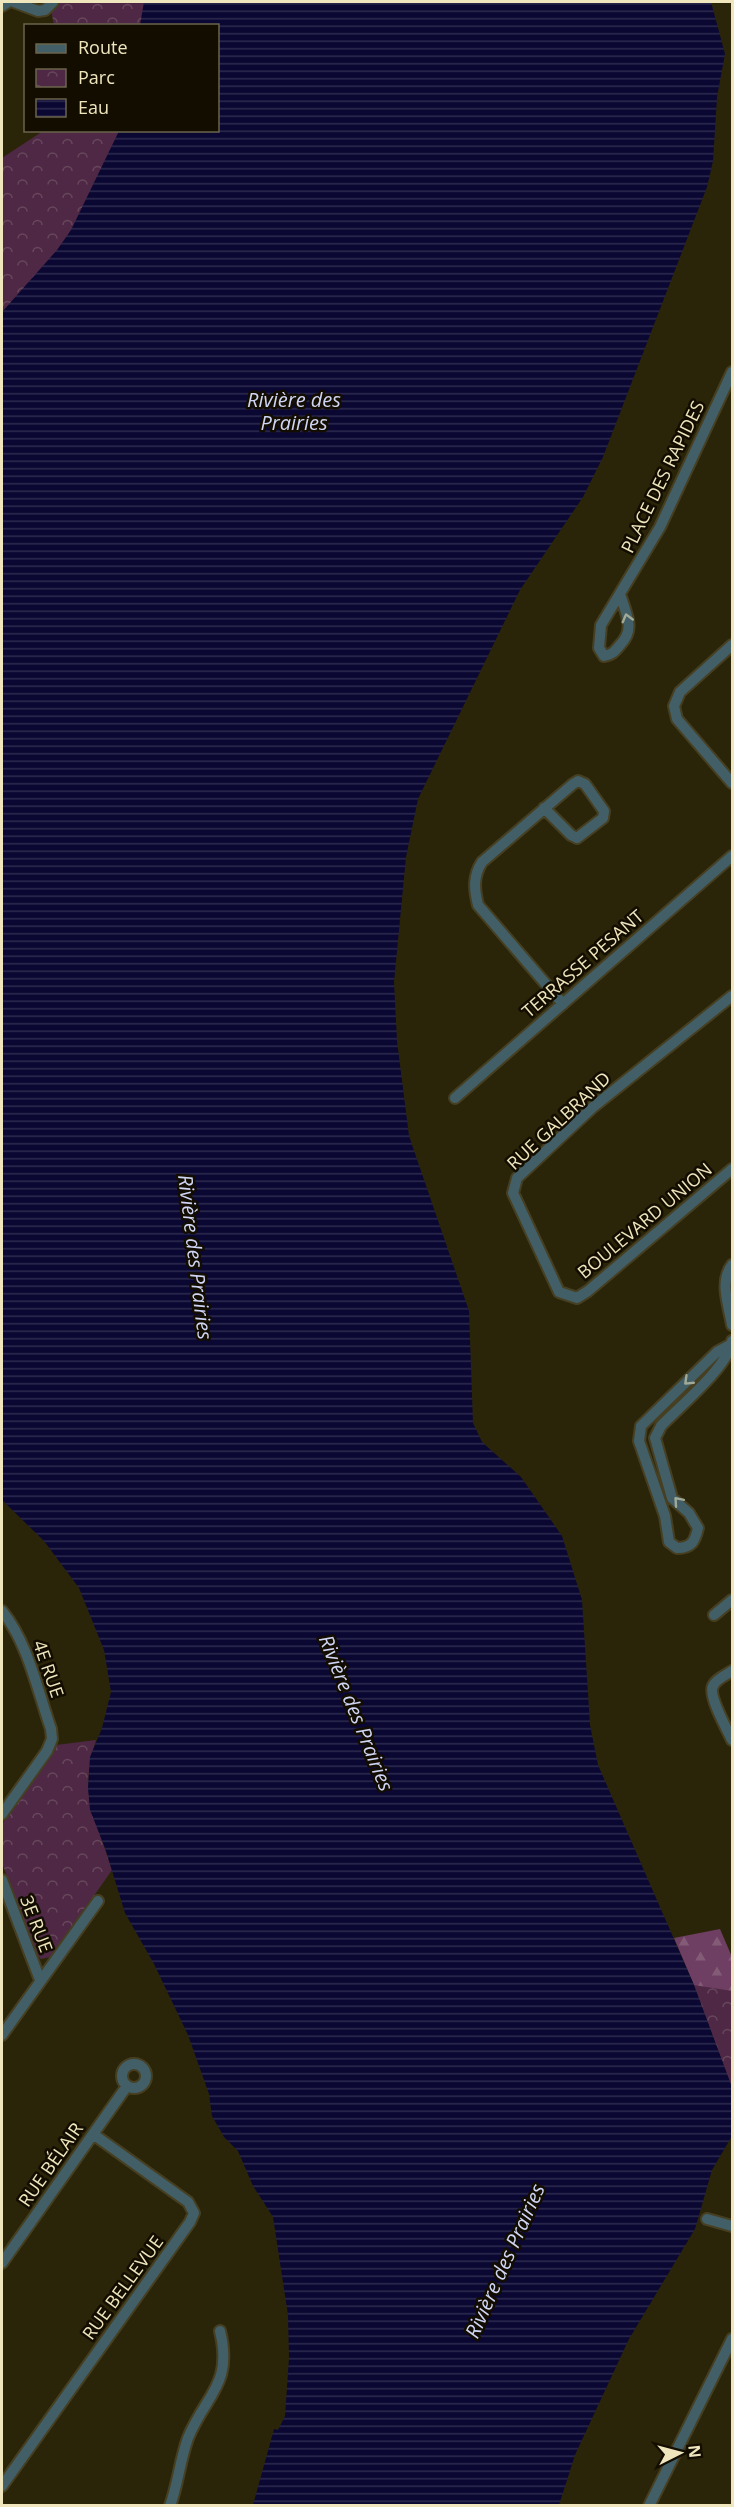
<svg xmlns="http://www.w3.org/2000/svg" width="734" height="2507" font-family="'Open Sans',sans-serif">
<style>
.forest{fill:url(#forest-firs)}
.park{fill:url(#park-crowns)}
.water{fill:url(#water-rules)}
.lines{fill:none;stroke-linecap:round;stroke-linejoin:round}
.minor-casing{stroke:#463f22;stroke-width:14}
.minor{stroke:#425f67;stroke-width:10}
.oneway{stroke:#a1a997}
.labels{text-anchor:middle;stroke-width:5;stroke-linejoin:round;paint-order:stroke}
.street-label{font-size:18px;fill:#efe6be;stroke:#130d00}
.water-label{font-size:20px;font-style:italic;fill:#cfd5f5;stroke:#130d00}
</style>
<defs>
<pattern id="forest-firs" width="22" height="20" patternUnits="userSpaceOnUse" patternTransform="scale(1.5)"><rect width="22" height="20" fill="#6e3f62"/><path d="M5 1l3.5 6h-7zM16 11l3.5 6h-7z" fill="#835b77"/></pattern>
<pattern id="park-crowns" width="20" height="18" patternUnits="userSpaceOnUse" patternTransform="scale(1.5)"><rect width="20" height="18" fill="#4e2844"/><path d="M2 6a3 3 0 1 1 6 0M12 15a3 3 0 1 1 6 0" fill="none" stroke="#68475d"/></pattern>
<pattern id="water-rules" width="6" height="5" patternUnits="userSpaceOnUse" patternTransform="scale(1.5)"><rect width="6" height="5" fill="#0a0732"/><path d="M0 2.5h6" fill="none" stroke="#2e2b4e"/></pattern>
</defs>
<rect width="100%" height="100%" fill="#2a2409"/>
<path class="forest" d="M720 1929 732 1957V2087L694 1985 674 1938Z"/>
<path class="park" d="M56 2H212L213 26 54 25 51 10Z
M43 131H175L2 581V158Z
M96 1740C78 1796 96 1818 112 1870L51 1957 41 1959 36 1954 2 1863V1824L56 1745Z
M694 1985 732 1991V2087Z"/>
<path class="water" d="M144 2H711L725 54 717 97 713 161 707 187 603 457 583 497 520 590 418 799 406 857 394 982 397 1041 409 1136 469 1311 473 1423 482 1442 521 1477 562 1536 582 1600 590 1725 598 1765 694 1985 732 2087V2136L712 2170 695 2229 629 2339 575 2455 559 2505H253L274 2429 278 2430 285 2416 289 2358 288 2315 273 2217 253 2186 238 2151 224 2137 212 2116 209 2094 188 2035 154 1964 125 1913 105 1848 90 1810 88 1788 90 1757 102 1728 111 1692 104 1650 79 1588 44 1541 2 1500V312L57 250 71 230 119 131 218 130V26L140 25Z"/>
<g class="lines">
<defs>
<path id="minor" d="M14 2 38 11 45 10 53 2
M2 6 8 2
M620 594C626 614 636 629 620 645 615 651 612 655 604 656L599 648 601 625 660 527 732 372
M732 645 680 692 674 706 677 719 732 783
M544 808 571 835 577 838 603 818 604 811 585 784 578 781 573 784 482 862C473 876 474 889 478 905L563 1004
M732 996 593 1107 517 1178 513 1193 559 1292 577 1298 588 1291 732 1169
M455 1098 732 856
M732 1265C719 1282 729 1306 732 1325
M732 1344 717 1352 641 1426 639 1441 665 1516 669 1542 677 1548C692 1548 695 1541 698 1528L689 1513 672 1498 655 1438 661 1426C680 1406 728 1367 732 1341
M2 1611C28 1643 37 1689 51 1729L52 1739 47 1751 2 1814
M714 1615 732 1600
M732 1671C726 1675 716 1679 713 1686 708 1696 727 1729 732 1740
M2 1880 40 1980
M2 2035 98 1901
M122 2076a12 12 0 1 1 24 0a12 12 0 1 1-24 0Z
M707 2219 732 2226
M2 2263 127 2086
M2 2486 190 2222 194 2213 188 2202 93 2134
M170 2506C178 2484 180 2460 188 2438 206 2394 233 2385 220 2331
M649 2506 732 2339"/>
</defs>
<use href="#minor" class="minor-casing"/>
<use href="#minor" class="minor"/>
</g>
<defs><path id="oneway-chevron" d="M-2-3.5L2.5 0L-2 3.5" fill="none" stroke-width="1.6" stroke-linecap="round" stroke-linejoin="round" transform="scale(1.5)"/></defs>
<g class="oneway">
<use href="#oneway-chevron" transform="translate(627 618) rotate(-105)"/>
<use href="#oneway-chevron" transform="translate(688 1381) rotate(136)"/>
<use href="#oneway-chevron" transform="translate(678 1501) rotate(-131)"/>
</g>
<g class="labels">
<g class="street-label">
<text transform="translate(663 477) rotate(-64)" y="6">PLACE DES RAPIDES</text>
<text transform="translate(583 964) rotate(-41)" y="6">TERRASSE PESANT</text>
<text transform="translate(559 1121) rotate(-43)" y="6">RUE GALBRAND</text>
<text transform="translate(645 1221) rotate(-40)" y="6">BOULEVARD UNION</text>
<text transform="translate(48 1669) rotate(71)" y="6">4E RUE</text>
<text transform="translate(36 1924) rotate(69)" y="6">3E RUE</text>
<text transform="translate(51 2165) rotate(-55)" y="6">RUE BÉLAIR</text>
<text transform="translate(123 2288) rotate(-54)" y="6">RUE BELLEVUE</text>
</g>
<g class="water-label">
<text x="294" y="407">Rivière des<tspan x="294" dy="23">Prairies</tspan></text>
<text transform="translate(195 1257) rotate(83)" y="7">Rivière des Prairies</text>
<text transform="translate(356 1713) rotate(68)" y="7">Rivière des Prairies</text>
<text transform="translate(505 2261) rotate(-66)" y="7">Rivière des Prairies</text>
</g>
</g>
<rect width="734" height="2507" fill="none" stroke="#efe6be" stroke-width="6"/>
<rect x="24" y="24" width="195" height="108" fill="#130d00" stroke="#6b644c" stroke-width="1.5"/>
<rect x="36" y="44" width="30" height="9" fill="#425f67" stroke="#6b644c" stroke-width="1.5"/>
<text x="78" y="54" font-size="18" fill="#efe6be">Route</text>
<rect x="36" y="69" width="30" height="18" fill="url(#park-crowns)" stroke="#6b644c" stroke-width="1.5"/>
<text x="78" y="84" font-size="18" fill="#efe6be">Parc</text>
<rect x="36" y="99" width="30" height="18" fill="url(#water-rules)" stroke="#6b644c" stroke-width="1.5"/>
<text x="78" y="114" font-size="18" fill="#efe6be">Eau</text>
<g transform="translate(680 2453) rotate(84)" stroke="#130d00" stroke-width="4.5" paint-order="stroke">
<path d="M0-4.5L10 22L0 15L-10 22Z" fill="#efe6be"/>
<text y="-9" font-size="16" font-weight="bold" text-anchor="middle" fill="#efe6be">N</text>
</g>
</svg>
